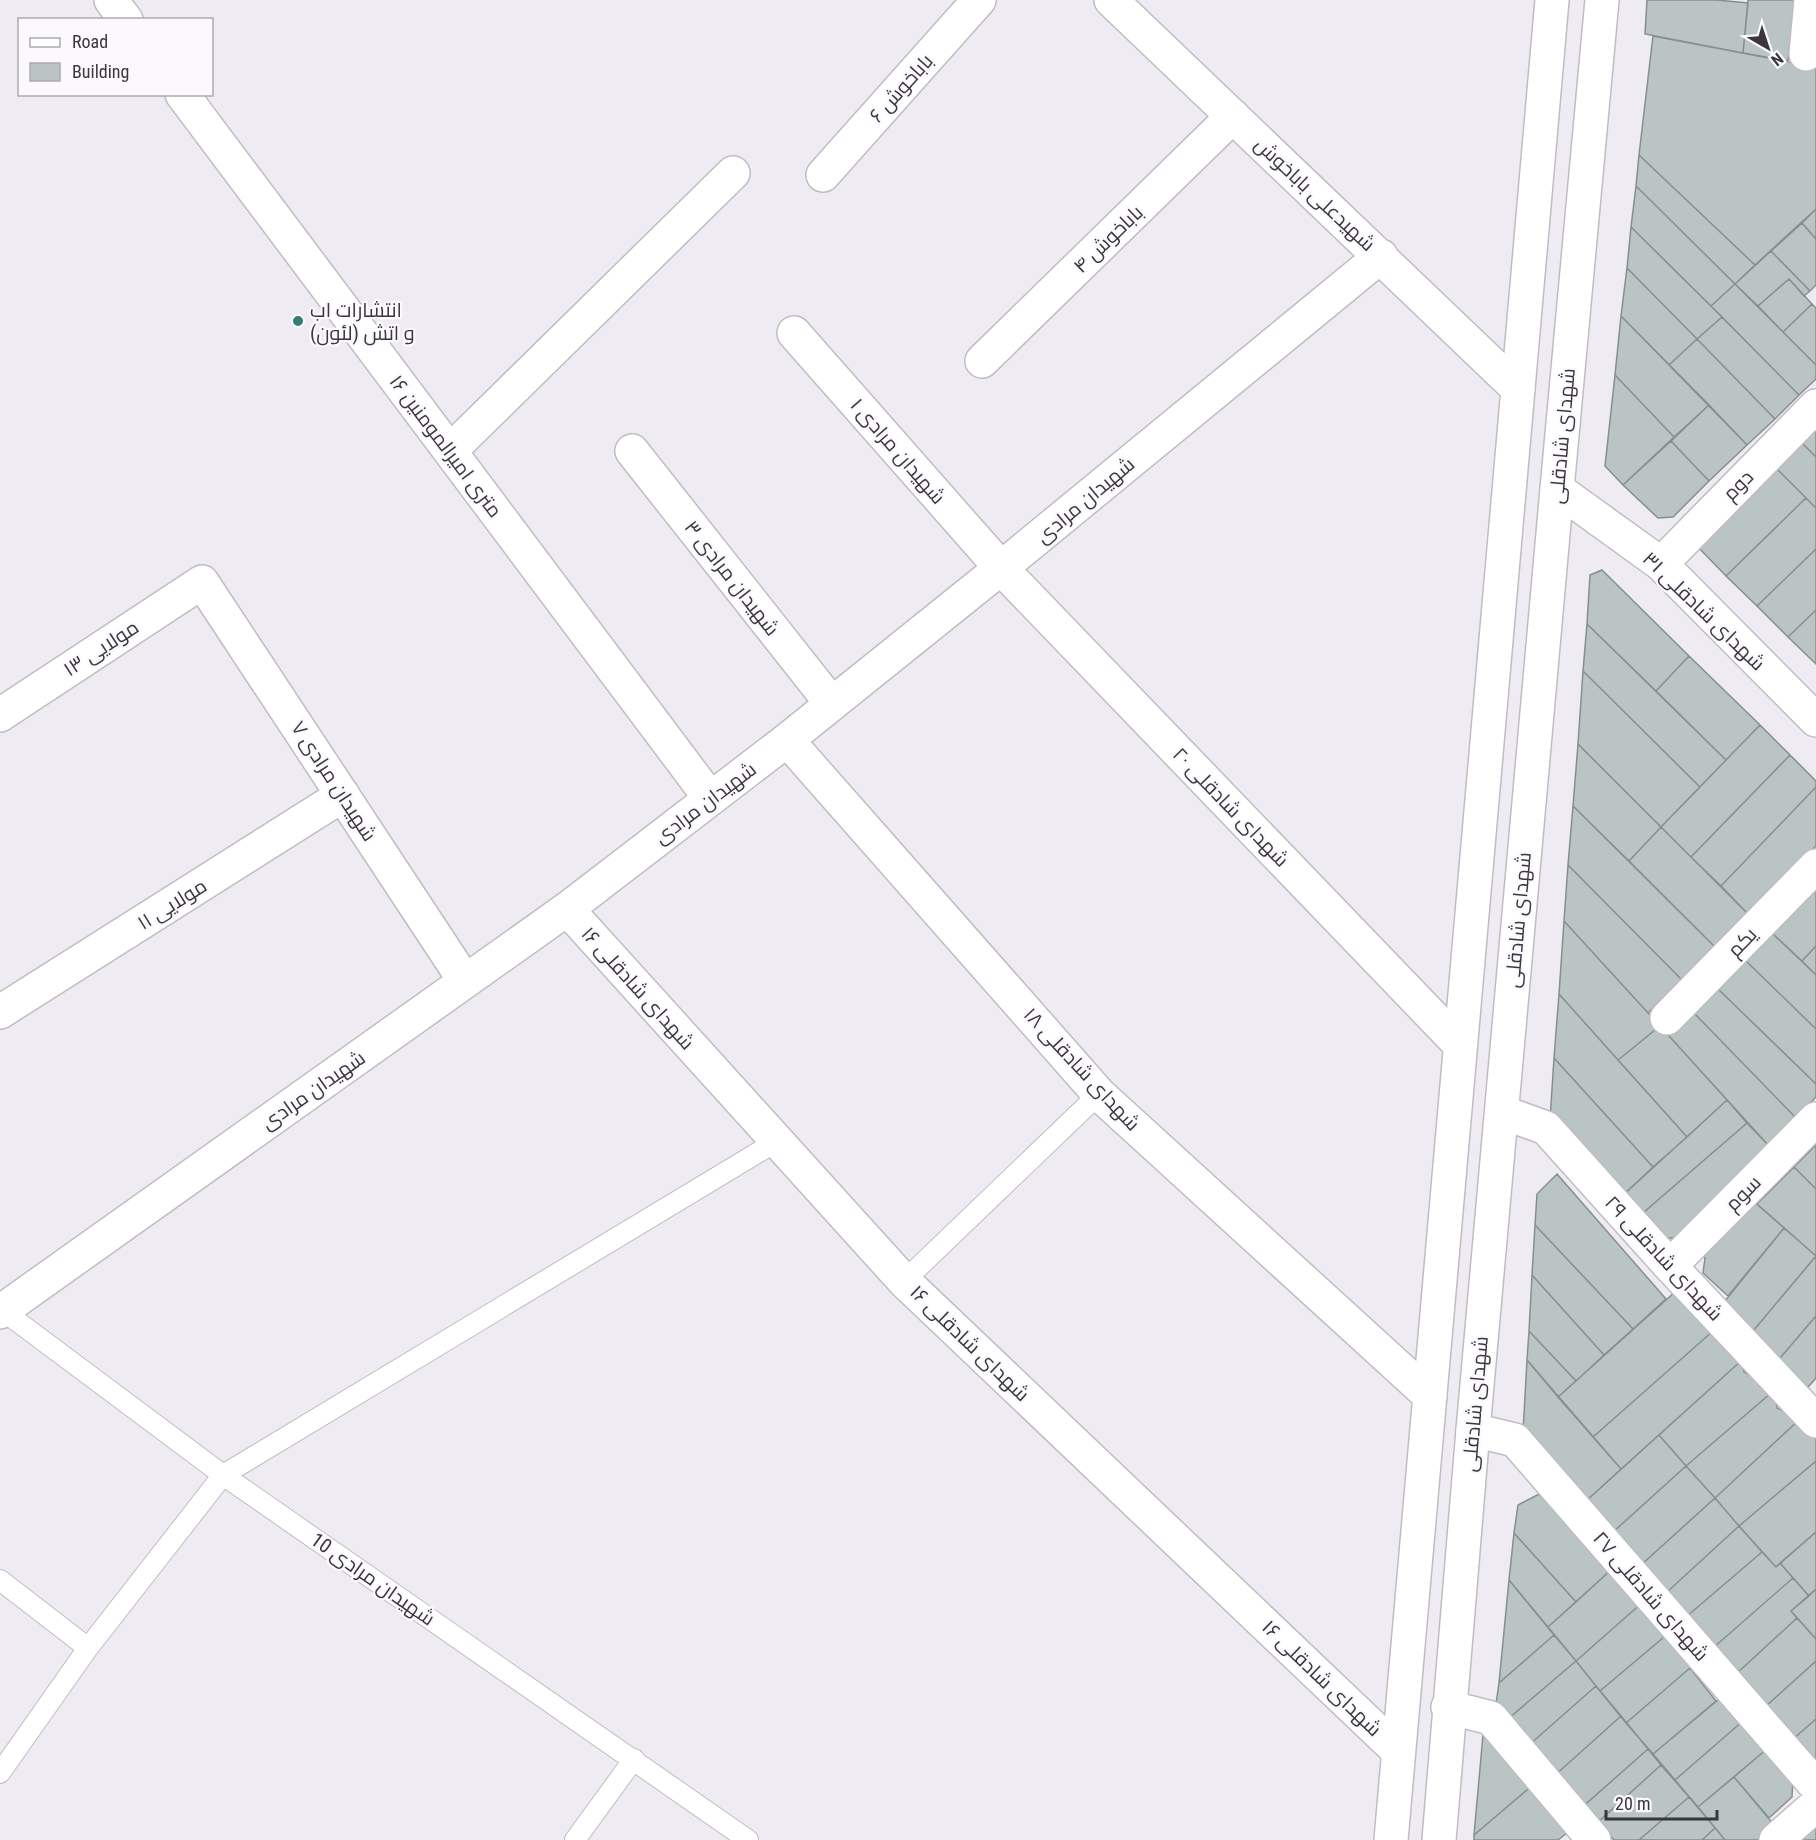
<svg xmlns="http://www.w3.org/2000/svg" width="1816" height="1840" font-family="'Roboto Condensed',Cairo,sans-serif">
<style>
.building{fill:#b9c4c3;stroke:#85908e;stroke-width:1.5}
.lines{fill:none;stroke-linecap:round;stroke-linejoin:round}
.lane-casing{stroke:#c0bcc4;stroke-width:22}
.street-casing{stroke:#c0bcc4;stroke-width:36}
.secondary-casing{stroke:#c0bcc4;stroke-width:36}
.lane{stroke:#fff;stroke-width:20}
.street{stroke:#fff;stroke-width:33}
.secondary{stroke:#fff;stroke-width:33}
.poi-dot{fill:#367d77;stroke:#fbf9fe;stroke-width:2}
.labels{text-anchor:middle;stroke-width:4.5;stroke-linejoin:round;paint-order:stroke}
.street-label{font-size:20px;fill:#39373b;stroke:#fbf9fe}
.poi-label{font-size:20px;fill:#39373b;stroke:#fbf9fe;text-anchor:start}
</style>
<rect width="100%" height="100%" fill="#efebf3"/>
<path class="building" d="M1647 0H1717L1748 3 1743 53 1645 34Z
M1748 0H1795L1788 61 1743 53Z
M1653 36 1816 67V209L1755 265 1639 155Z
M1639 155 1755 265 1735 284 1636 186Z
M1636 186 1735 284 1711 306 1631 227Z
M1816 209V239L1802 223Z
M1802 223 1816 239V285L1810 291 1771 251Z
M1631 227 1722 317 1697 339 1627 268Z
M1771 251 1810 291 1804 296 1789 279 1758 306 1735 284Z
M1627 268 1697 339 1669 365 1621 316Z
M1789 279 1812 304 1783 332 1758 306Z
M1735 284 1816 365V379L1799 395 1711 306Z
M1812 304 1816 308V365L1783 332Z
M1621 316 1709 405 1674 437 1615 375Z
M1722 317 1799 395 1775 419 1697 339Z
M1697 339 1775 419 1747 445 1669 365Z
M1615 375 1674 437 1623 485 1605 466Z
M1709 405 1747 445 1709 481 1671 441Z
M1816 421V457L1798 439Z
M1798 439 1816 457V508L1773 465Z
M1671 441 1709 481 1673 517 1658 518 1623 485Z
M1773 465 1806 498 1726 576 1695 544Z
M1806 498 1816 508V549L1757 606 1726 576Z
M1816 549V610L1788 637 1757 606Z
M1602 570 1689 656 1656 691 1587 624 1590 575Z
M1816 610V664L1788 637Z
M1587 624 1726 760 1700 787 1583 671Z
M1689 656 1760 725 1726 760 1656 691Z
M1583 671 1700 787 1661 827 1578 744Z
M1760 725 1790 755 1691 857 1661 827Z
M1578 744 1661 827 1629 861 1573 806Z
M1790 755 1816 781V787L1721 886 1691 857Z
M1816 787V846L1748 914 1721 886Z
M1573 806 1715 947 1682 980 1568 865Z
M1661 827 1748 914 1715 947 1629 861Z
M1568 865 1682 980 1648 1013 1564 921Z
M1816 889V946L1802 961 1772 933Z
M1564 921 1660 1026 1618 1060 1559 994Z
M1772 933 1816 975V1029L1745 960Z
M1816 946V975L1802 961Z
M1745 960 1816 1029V1084L1717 988Z
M1717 988 1816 1084V1097L1796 1118 1693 1012Z
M1559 994 1687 1137 1653 1167 1554 1058Z
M1693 1012 1796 1118 1769 1146 1669 1036Z
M1660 1026 1727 1100 1687 1137 1618 1060Z
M1554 1058 1653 1167 1620 1198 1550 1120Z
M1727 1100 1747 1123 1644 1212 1620 1198Z
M1747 1123 1769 1146 1681 1238H1666L1644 1212Z
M1816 1145V1189L1794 1167Z
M1794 1167 1816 1189V1256L1757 1204Z
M1557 1174 1666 1299 1633 1329 1535 1225 1537 1194Z
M1751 1199 1784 1228 1728 1296 1703 1273 1705 1258 1700 1252Z
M1535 1225 1633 1329 1604 1355 1532 1275Z
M1784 1228 1816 1256 1748 1337 1720 1307Z
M1816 1256V1316L1774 1365 1748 1337Z
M1532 1275 1604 1355 1576 1381 1529 1331Z
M1676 1291 1713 1331 1593 1437 1558 1397Z
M1816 1316V1378L1802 1394 1774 1365Z
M1529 1331 1576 1381 1558 1397 1527 1360Z
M1713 1331 1741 1361 1621 1469 1593 1437Z
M1527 1360 1621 1469 1585 1502 1523 1432Z
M1741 1361 1744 1372 1757 1378 1771 1393 1686 1466 1659 1435Z
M1771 1393 1776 1399 1777 1408 1800 1419 1715 1498 1686 1466Z
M1800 1419 1816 1438V1461L1739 1526 1715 1498Z
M1659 1435 1686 1466 1612 1533 1585 1502Z
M1816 1461V1532L1776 1567 1739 1526Z
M1686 1466 1715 1498 1641 1565 1612 1533Z
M1545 1491 1613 1568 1576 1602 1514 1533 1518 1505Z
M1715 1498 1739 1526 1666 1593 1641 1565Z
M1739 1526 1762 1552 1686 1617 1666 1593Z
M1816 1532V1589L1809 1596 1780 1563Z
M1514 1533 1576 1602 1548 1627 1509 1580Z
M1762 1552 1776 1567 1780 1563 1793 1578 1713 1648 1686 1617Z
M1613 1568 1643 1602 1576 1661 1548 1627Z
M1793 1578 1809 1596 1791 1611 1797 1618 1736 1674 1713 1648Z
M1509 1580 1554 1635 1499 1683Z
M1816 1589V1639L1791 1611Z
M1643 1602 1670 1632 1600 1691 1576 1661Z
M1797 1618 1816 1639V1661L1765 1707 1736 1674Z
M1670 1632 1697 1662 1626 1723 1600 1691Z
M1554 1635 1576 1661 1508 1719 1496 1704 1499 1683Z
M1576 1661 1596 1686 1529 1745 1508 1719Z
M1816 1661V1719L1793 1739 1765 1707Z
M1690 1668 1716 1701 1653 1754 1626 1723Z
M1596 1686 1621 1716 1553 1777 1529 1745Z
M1724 1695 1744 1720 1675 1780 1653 1754Z
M1621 1716 1648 1749 1579 1810 1553 1777Z
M1816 1719V1765L1793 1739Z
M1744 1720 1768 1748 1698 1807 1675 1780Z
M1492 1734 1534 1784 1474 1835 1483 1735Z
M1768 1748 1793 1778 1792 1797 1769 1818 1734 1777Z
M1648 1749 1661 1765 1598 1822 1579 1810Z
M1661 1765 1689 1797 1639 1840H1614L1598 1822Z
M1734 1777 1775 1826 1760 1840H1725L1698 1807Z
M1534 1784 1572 1829 1558 1840H1474V1835Z
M1689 1797 1715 1828 1702 1840H1639Z
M1816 1818V1840H1791Z
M1715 1828 1725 1840H1702Z"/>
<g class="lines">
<defs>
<path id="lane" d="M904 1281 1099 1094
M2 1310 223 1475 748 1840
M0 1580 88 1648
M0 1773 88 1648 223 1475 777 1141
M575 1840 634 1759"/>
<path id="street" d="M111 0 126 20
M1111 0 1518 389
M1806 54 1811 0
M182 94 710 798
M823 175 979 0
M794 333 1001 568 1460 1045
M982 361 1233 116
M450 451 733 173
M632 451 832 704
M1557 489 1661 564 1816 720
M1661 564 1816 406
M0 715 202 582 465 981
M787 740 1099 1094 1430 1396
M567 909 904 1281 1398 1751
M0 1012 343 795
M1667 1018 1816 866
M1502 1112 1546 1128 1670 1266 1816 1421
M1670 1266 1816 1119
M0 1312 567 909 787 740 1001 568 1381 256
M1473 1430 1515 1440 1816 1786
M1448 1707 1491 1718 1594 1840
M1776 1840 1816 1805"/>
<path id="secondary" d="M1391 1840 1552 0
M1439 1840 1473 1430 1557 489 1602 0"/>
</defs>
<use href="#lane" class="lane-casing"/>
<use href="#street" class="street-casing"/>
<use href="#secondary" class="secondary-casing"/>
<use href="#lane" class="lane"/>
<use href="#street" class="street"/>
<use href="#secondary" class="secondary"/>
</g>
<circle class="poi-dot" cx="298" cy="321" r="6"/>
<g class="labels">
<g class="street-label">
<text transform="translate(901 88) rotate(-48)" y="7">باباخوش ۶</text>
<text transform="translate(1315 194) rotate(43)" y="7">شهیدعلی باباخوش</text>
<text transform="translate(1108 239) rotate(-44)" y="7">باباخوش ۴</text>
<text transform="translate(1562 436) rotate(-85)" y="7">شهدای شادقلی</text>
<text transform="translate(446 446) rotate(53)" y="7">۱۶ متری امیرالمومنین</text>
<text transform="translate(898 451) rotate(49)" y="7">شهیدان مرادی ۱</text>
<text transform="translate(1738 485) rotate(-45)" y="7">دوم</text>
<text transform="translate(1085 500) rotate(-40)" y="7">شهیدان مرادی</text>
<text transform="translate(732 578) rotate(52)" y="7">شهیدان مرادی ۳</text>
<text transform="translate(1704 611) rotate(44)" y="7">شهدای شادقلی ۳۱</text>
<text transform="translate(101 648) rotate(-33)" y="7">مولایی ۱۳</text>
<text transform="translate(334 781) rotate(57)" y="7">شهیدان مرادی ۷</text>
<text transform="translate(705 803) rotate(-37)" y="7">شهیدان مرادی</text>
<text transform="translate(1231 807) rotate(46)" y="7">شهدای شادقلی ۲۰</text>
<text transform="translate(172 904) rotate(-32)" y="7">مولایی ۱۱</text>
<text transform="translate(1518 920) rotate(-85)" y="7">شهدای شادقلی</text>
<text transform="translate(1742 942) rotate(-46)" y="7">یکم</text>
<text transform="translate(638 988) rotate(48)" y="7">شهدای شادقلی ۱۶</text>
<text transform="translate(1082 1069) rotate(47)" y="7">شهدای شادقلی ۱۸</text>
<text transform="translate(313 1090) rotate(-35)" y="7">شهیدان مرادی</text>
<text transform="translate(1743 1193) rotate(-45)" y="7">سوم</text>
<text transform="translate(1664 1258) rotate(47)" y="7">شهدای شادقلی ۲۹</text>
<text transform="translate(970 1343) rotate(44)" y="7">شهدای شادقلی ۱۶</text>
<text transform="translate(1475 1404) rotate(-85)" y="7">شهدای شادقلی</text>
<text transform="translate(373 1579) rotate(35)" y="7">شهیدان مرادی 10</text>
<text transform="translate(1651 1596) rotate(49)" y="7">شهدای شادقلی ۲۷</text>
<text transform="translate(1322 1678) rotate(44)" y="7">شهدای شادقلی ۱۶</text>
</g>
<g class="poi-label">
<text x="310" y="317">انتشارات اب<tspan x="310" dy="23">و اتش (لئون)</tspan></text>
</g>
</g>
<rect x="18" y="18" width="195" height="78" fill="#fbf9fe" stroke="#adabb0" stroke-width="1.5"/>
<rect x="30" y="38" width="30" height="9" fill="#ffffff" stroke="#adabb0" stroke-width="1.5"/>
<text x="72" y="48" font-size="18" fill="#39373b">Road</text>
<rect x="30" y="63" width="30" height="18" fill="#b9c4c3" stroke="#adabb0" stroke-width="1.5"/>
<text x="72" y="78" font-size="18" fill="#39373b">Building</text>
<g transform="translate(1768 48) rotate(141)" stroke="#fbf9fe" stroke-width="4.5" paint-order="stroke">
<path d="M0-4.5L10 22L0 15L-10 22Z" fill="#39373b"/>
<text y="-9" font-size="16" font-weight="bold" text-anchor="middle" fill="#39373b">N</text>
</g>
<path d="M1606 1810v9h111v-9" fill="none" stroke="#39373b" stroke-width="3"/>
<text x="1615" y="1810" font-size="18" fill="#39373b" stroke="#fbf9fe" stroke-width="4.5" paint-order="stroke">20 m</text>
</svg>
